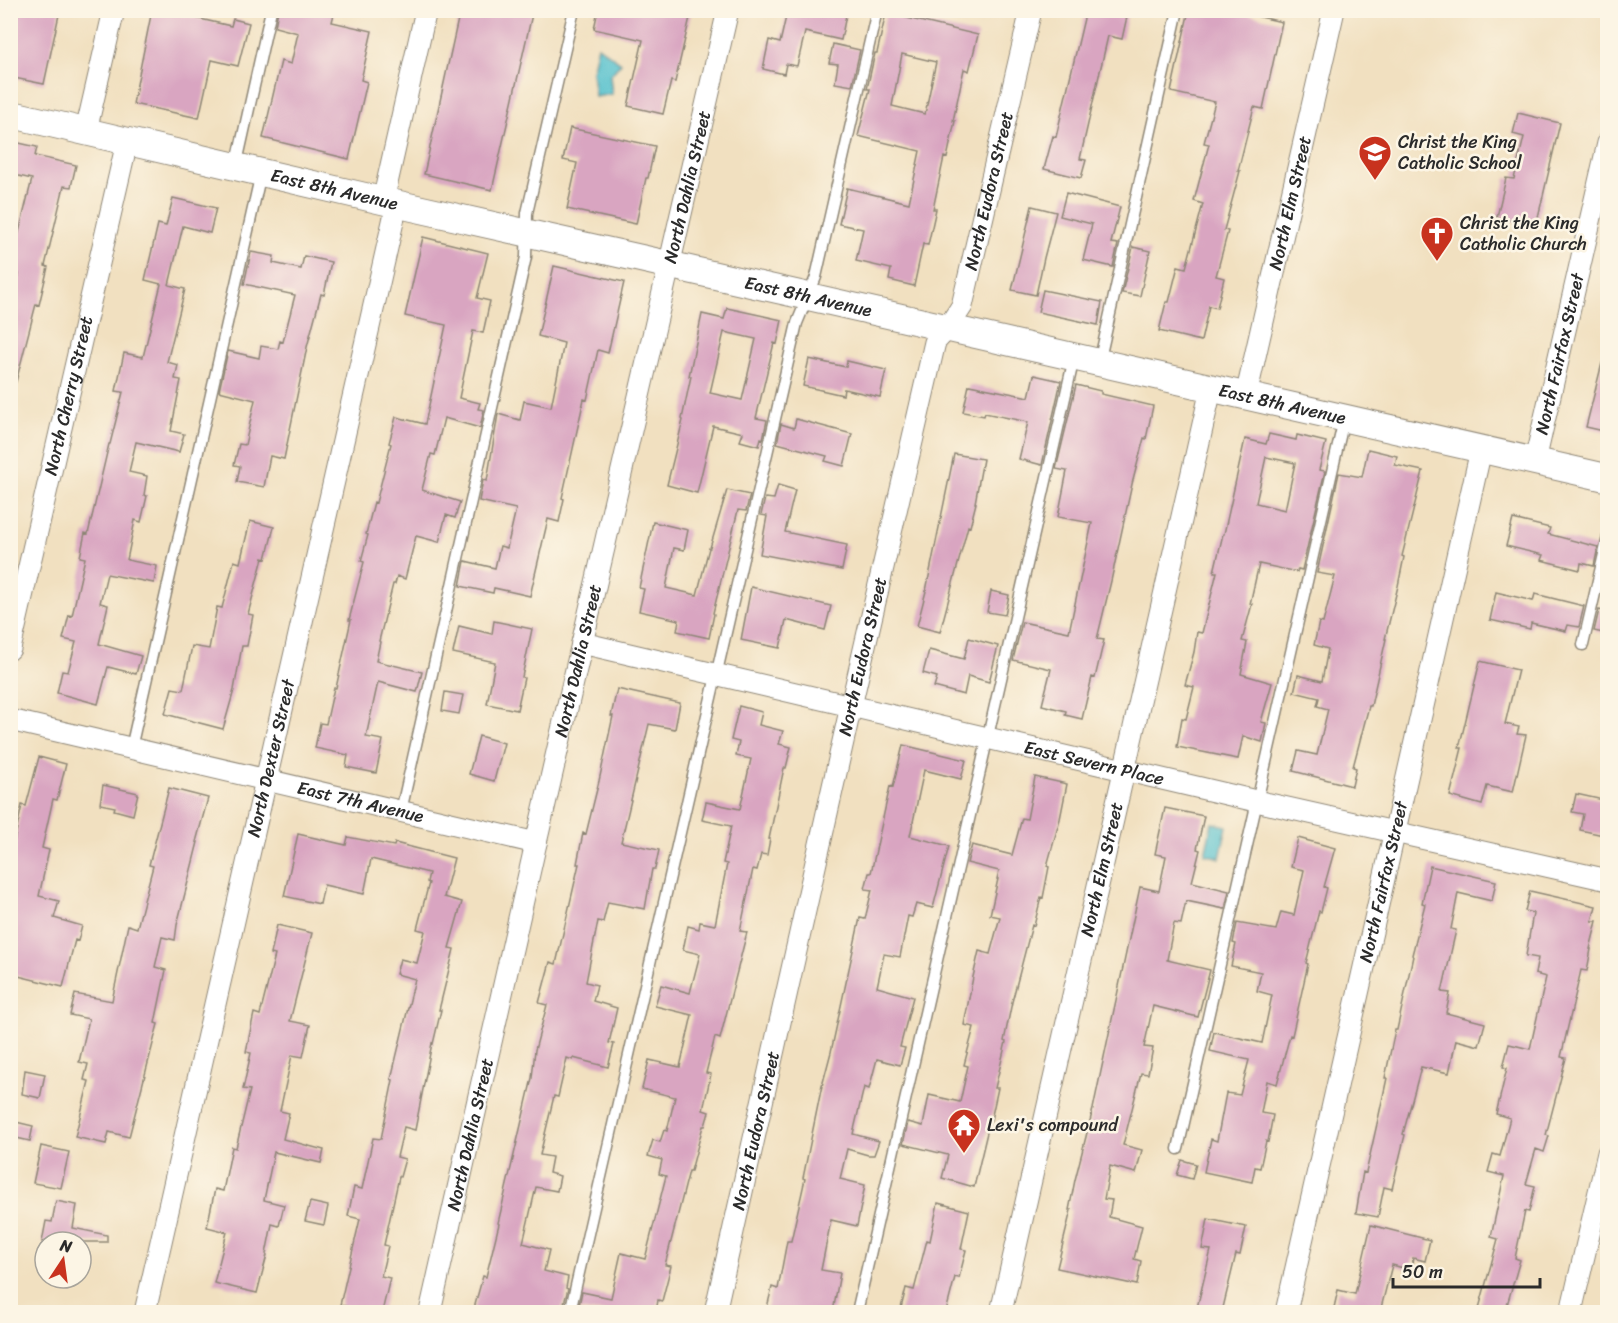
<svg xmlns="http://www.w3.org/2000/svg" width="1618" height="1323" font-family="Sriracha,sans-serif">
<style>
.water{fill:#55c1ce;stroke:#40767c;stroke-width:1.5}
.building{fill:#d9a5c1;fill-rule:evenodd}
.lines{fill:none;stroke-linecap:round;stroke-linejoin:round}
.service-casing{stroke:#8e8676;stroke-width:13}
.minor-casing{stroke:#8e8676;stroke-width:23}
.tertiary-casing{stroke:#8e8676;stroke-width:29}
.service{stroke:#fff;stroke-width:10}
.minor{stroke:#fff;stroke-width:21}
.tertiary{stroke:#fff;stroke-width:27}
.labels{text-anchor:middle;stroke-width:5;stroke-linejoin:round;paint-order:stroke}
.poi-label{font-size:18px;fill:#2b2b2b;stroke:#fcf5e5;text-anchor:start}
.street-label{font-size:18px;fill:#2b2b2b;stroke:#fcf5e5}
</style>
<rect width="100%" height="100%" fill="#fcf5e5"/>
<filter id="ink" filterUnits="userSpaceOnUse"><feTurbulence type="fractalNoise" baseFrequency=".0167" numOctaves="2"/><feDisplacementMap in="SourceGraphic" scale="12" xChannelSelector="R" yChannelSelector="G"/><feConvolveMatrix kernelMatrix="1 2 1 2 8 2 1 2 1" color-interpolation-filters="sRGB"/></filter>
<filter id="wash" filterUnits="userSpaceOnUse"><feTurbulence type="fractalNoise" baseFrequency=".008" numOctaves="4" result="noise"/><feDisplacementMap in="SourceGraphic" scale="24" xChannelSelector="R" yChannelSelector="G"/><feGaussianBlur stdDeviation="1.35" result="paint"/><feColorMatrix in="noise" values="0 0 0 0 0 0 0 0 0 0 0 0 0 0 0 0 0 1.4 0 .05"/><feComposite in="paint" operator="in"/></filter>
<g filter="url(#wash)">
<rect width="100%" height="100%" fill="#f1e0c0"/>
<path class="water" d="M598 46 621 63 610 76 612 94 595 97 592 72Z
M1212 823 1227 826 1220 858 1205 854Z"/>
<g id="blocks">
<path class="building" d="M10 10H60L44 84 14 78 15 72 10 71Z
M152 10H161L231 26 233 19 249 23 238 66 212 60 199 118 133 104Z
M278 10H335L332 22 372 31 361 80 367 82 349 159 263 138 281 61 291 64 298 33 275 27Z
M460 10H533L492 190 424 174Z
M598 10H682L691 13 675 82 671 81 663 114 628 106 643 40 594 29Z
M800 10H847L841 40 805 32 797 66 786 64 784 74 763 69 769 40 780 43 787 12 799 14Z
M1086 10H1120L1128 12 1122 39 1108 36 1080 159 1086 160 1081 178 1044 169 1053 136 1056 137Z
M1189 10H1230L1282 22 1263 109 1254 107 1238 171H1240L1224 230 1228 231 1216 276 1224 278 1217 308 1209 306 1201 341 1159 331 1166 302H1169L1178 266 1186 268 1203 204 1194 201 1209 144 1204 143 1215 102 1171 92Z
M886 13 978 35 969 71 964 69 953 121H955L947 158 944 157 933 209H936L928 245 923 244 914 286 889 280 891 269 856 261 863 229 839 224 847 188 909 203 920 151 858 136 870 89H867L875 53H877ZM902 54 936 62 925 114 892 106Z
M833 44 860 50 852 86 835 83 838 64 829 63Z
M1518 113 1560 123 1536 226 1497 217 1506 178 1514 179 1524 137 1513 134Z
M570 128 655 146 648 178H646L636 224 567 209 577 163 563 160Z
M10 141 37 147 35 156 76 165 71 187 64 186 45 266 48 267 39 305 36 304 16 382 10 381V310L19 274 10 272V269L32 179 10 174Z
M1066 193 1120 207 1111 243 1118 244 1113 267 1083 260 1092 224 1060 216Z
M173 198 216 208 210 233 183 226 169 285 185 289 167 362 178 365 175 379 181 380 171 431 184 434 179 452 136 442 129 472 147 476 144 495 147 496 141 522 135 520 127 560 157 566 154 583 107 574 100 603 108 605 99 644 141 656 136 674 108 667 98 704 57 693 62 671 68 672 76 642 63 639 69 615 72 616 85 558 80 557 85 533 88 534 109 444H110L123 392 116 391 124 353 143 357 161 284 145 280 158 224 166 226Z
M1032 206 1056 212 1044 258 1036 295 1012 290Z
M423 237 488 253 477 298 490 301 483 333 473 331 459 398 480 403 478 409 484 410 480 428 444 418 435 455 431 454 422 490 460 502 455 518 446 515 439 542 416 536 405 579 397 576 395 584H393L379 641 380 642 376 661 422 672 417 692 378 682 366 737 383 740 376 773 346 767 348 755 315 748 320 723 326 724 334 688H336L351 620H349L364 562 361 561 368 535 366 534 374 502 376 503 391 444 389 443 396 417 425 424 446 325 405 316Z
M1133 247 1150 251 1140 296 1122 293Z
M251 252 274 256 273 263 301 269 304 256 331 262 324 295 321 294 307 347 284 459 270 456 264 487 237 482 240 466 234 465 239 444 245 445 255 400 219 391 228 351 259 358 261 346 278 349 280 341 283 342 295 295 244 284Z
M554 266 624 282 608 353 598 350 587 400 584 399 562 498 564 499 559 522 548 519 530 596 494 588 493 593 460 586 465 561 495 568 500 546 507 548 516 509 479 501 483 480 487 481 498 414 520 420 524 401 551 407 564 343 538 336Z
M1043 290 1102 302 1098 325 1038 312Z
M727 308 782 320 777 344 774 343 756 418 767 420 763 439 761 438 759 446 740 441 743 433 713 426 697 493 667 485 683 420 682 419 691 376H689L702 314 724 319ZM724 332 756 339 742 400 710 393Z
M809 359 846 367 847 361 886 370 880 397 844 389 843 395 803 386Z
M1602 363 1608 364V432L1586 427Z
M1034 375 1061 381 1042 465 1019 459 1028 422 985 413 984 416 963 412 969 385 1029 397Z
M1076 385 1101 391V394L1153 406 1146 439 1144 438 1132 484 1111 581 1097 639 1104 640 1095 678 1092 677 1082 719 1065 715 1066 711 1042 705 1051 669 1013 660 1022 622 1069 632 1092 523 1058 517 1067 471 1056 469Z
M796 419 852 434 844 466 825 461 827 456 777 443 781 424 794 428Z
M1269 434 1296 440 1297 435 1326 442 1319 470 1325 471 1302 570 1298 569 1297 572 1259 564 1250 604H1252L1242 641 1247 642 1241 674 1272 683 1261 722 1266 723 1262 742 1243 736 1238 759 1177 747 1182 718 1186 719 1194 687 1185 685 1194 652 1197 632 1202 633 1217 572H1214L1223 534H1224L1245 439 1266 444ZM1266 457 1295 463 1285 510 1256 503Z
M1368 449 1397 456 1395 465 1423 471 1402 556 1404 557 1398 586 1385 639H1386L1371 706H1369L1353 767 1356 768 1352 786 1293 771 1298 751 1317 755 1328 709 1317 706 1319 698 1294 692 1298 675 1322 681 1328 649 1314 645 1319 622 1323 623 1335 576 1317 573 1339 473 1362 477Z
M954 454 983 459 975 503H976L970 527 968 526 940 632 917 626 926 591Z
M778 485 795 490 785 532 847 545 842 570 760 554 767 516 761 515 765 498 774 499Z
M727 490 750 495 746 511 738 510 713 613 714 614 709 638 677 631 679 620 639 611 644 589 639 588 653 522 688 530 684 550 674 548 666 588 697 595 709 548H710Z
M1513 519 1550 528 1548 534 1598 547 1594 566 1581 563 1580 570 1541 560 1543 555 1506 546Z
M250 521 274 527 266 559 263 558 248 614 253 615 247 646H242L234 690 223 729 165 714 172 688 183 690 192 646 209 649 217 607 222 608 234 561 240 563Z
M751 587 831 606 825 630 786 620 780 648 741 640Z
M991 591 1009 595 1005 615 987 612Z
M1496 592 1533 601 1535 594 1584 606 1579 627 1568 625 1566 631 1531 623 1530 629 1490 620Z
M1599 610 1608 612V634L1594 631Z
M494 621 532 629 522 677 524 678 517 710 487 704 495 662 453 653 459 626 492 634Z
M969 638 998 646 989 682 968 676 964 695 934 687 937 677 923 673 929 650 964 659Z
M1480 661 1518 670 1505 724 1519 727 1517 734 1526 735 1513 792 1487 786 1482 805 1450 796 1462 748H1459Z
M617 689 680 703 675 729 649 724 621 842 659 850 655 869H652L645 909 608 902 603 922 598 921 586 982 597 985 593 1001 617 1008 609 1043 614 1044 608 1067 573 1058V1060L567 1058 558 1097 554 1096 540 1155 552 1157 549 1173 560 1176 557 1191 536 1187 523 1243 549 1250 544 1271 568 1277 566 1288 568 1289 563 1307H562L561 1311 550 1309 549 1312H473L483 1276 486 1277 499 1224 498 1223 532 1078 535 1050 547 1005 539 1003 550 962 556 964 579 864H577L583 833 586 834 599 781 613 716H611Z
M445 692 463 695 459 714 442 711Z
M739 706 762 712 759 725 783 731 779 744 791 747 786 768H784L769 839H770L767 855 761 854 757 870 753 869 740 931 747 932 720 1039 715 1037 706 1073 711 1074 703 1110 709 1112 705 1126H703L691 1171H689L665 1265 671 1266 662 1301 658 1300 656 1312H590L578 1310 582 1292 611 1298 621 1253 645 1259 666 1176 659 1174 662 1160 648 1156 653 1140 660 1142 664 1130 667 1131 675 1097 642 1089 649 1060 680 1067 692 1015 655 1006 661 985 690 993 700 954 683 950 688 926 699 929 700 922 715 925 727 864 723 863 731 826 702 820 706 802 740 809 751 759 736 756 739 742 731 740Z
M479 736 504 743 494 781 469 774Z
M903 745 966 760 961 779 924 770 910 836 949 846 933 908 916 904 912 917 908 916 900 957 884 954 877 987 913 997 900 1047 905 1048 900 1065 877 1059 869 1089 864 1087 853 1134 879 1141 874 1155H868L847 1149 840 1179 865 1185 857 1226 831 1220 821 1270 840 1273 833 1312H766L772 1287 778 1289 787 1241H791L805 1179 803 1178 821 1090 831 1052 860 918 865 919 872 890 865 889 869 873H871L890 786 893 787Z
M39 757 66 764 57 800 53 799 42 848 49 850 39 896 59 901 54 918 82 926 78 941 75 940 63 987 10 974V841L14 842 22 805 26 806Z
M1035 777 1067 784 1060 819 1047 866 1049 867 1043 898 1041 897 1034 926 1032 925 1012 1002 1004 1041 1006 1042 995 1088H998L991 1120H990L974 1187 942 1178 948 1155 903 1144 908 1122 923 1126 929 1095 960 1102 968 1066 964 1065 974 1027 964 1025 973 977 979 951 990 954 1000 917 990 915 998 879H997L999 871 967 863 972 845 1012 855 1022 818 1027 819Z
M103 785 138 793 133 815 114 810 115 807 100 804Z
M169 788 208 798 196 842H198L177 925 175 940 162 937 155 967 166 970 155 1023 158 1024 129 1137 109 1132 106 1144 75 1137 89 1081 84 1080 88 1064 79 1062 89 1019 70 1015 75 994 112 1001 128 925 137 928 153 866 149 865Z
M1576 794 1608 801V836L1580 830 1583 814 1572 812Z
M1165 808 1204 816 1197 849 1200 850 1192 882 1229 891 1225 909 1186 901 1181 924 1174 923 1167 960 1210 970 1198 1017 1153 1006 1144 1047 1153 1048 1148 1074 1141 1073 1123 1145 1142 1150 1136 1173 1110 1166 1104 1199 1112 1200 1109 1217 1142 1226 1134 1259 1141 1261 1137 1285 1057 1268 1071 1210H1069L1075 1180 1093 1109 1140 887 1159 891 1166 856 1155 854Z
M298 834 346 845 348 837 394 846 395 843 454 858 444 897 462 902 449 948 454 949 439 1010H441L433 1044 432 1043 415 1130 404 1127 397 1157 405 1159 400 1177H399L384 1245 388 1246 381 1276 390 1278 382 1312H371L340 1305 360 1219 348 1216 354 1187 362 1189 373 1138 381 1139 393 1080 391 1079 415 979 396 974 400 959 417 963 425 931 417 929 429 883 427 882 429 873 371 859 364 894 324 885 320 904 284 896Z
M1298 838 1335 848 1324 887 1327 888 1321 912 1319 911 1306 963 1308 964 1292 1036 1290 1035 1277 1084 1267 1081 1261 1113 1273 1115 1268 1142 1266 1141 1260 1168 1255 1167 1252 1182 1204 1172 1211 1139 1217 1141 1226 1093 1240 1095 1249 1060 1210 1051 1214 1032 1262 1043 1272 995 1257 991 1261 972 1231 966 1236 944 1233 943 1237 923 1276 930 1281 912 1294 915 1304 870 1291 867Z
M1430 866 1496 881 1492 901 1458 893 1451 929 1456 930 1442 992 1450 993 1446 1013 1485 1023 1479 1046 1456 1040 1449 1073 1421 1067 1403 1134 1405 1135 1392 1189 1384 1187 1378 1217 1356 1213 1363 1172 1366 1173 1379 1115 1387 1078H1385L1395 1030H1397L1413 956 1412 955 1425 904 1422 903Z
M1530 891 1596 906 1592 921H1597L1590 949H1591L1587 971 1581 970 1561 1057 1566 1058 1546 1135 1549 1136 1544 1152 1536 1149 1526 1184 1535 1186 1529 1212 1525 1211 1515 1258 1520 1260 1505 1312H1478L1498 1239 1491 1237 1504 1176 1488 1172 1493 1154 1500 1156 1510 1118 1496 1114 1507 1068 1503 1067 1509 1044 1530 1049 1546 977 1535 974 1538 958 1526 956 1533 913 1525 911Z
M277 925 312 933 290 1021 310 1025 303 1057 292 1055 280 1111 289 1113 283 1139 324 1150 321 1163 274 1152 264 1200 284 1205 279 1226 272 1224 266 1254 267 1255 257 1293 214 1283 227 1232 207 1227 215 1189 223 1191 232 1147 236 1148 250 1090 243 1089 251 1053 246 1052 254 1013 260 1015 275 955 271 954Z
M25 1070 45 1074 40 1098 22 1094Z
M16 1122 33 1126 30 1141 12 1137Z
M41 1146 69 1152 61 1188 33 1183Z
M1182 1160 1196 1164 1192 1179 1177 1175Z
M56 1201 77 1205 73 1228 107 1235V1242H42L46 1221 52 1222Z
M310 1202 328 1206 324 1225 305 1221Z
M938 1203 969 1211 961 1249 966 1250 959 1278 955 1277 946 1312H900L906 1288 914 1290 927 1240 930 1241Z
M1208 1219 1246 1227 1240 1255 1236 1254 1222 1312H1196L1211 1250 1202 1249Z
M1371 1225 1430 1240 1425 1261 1413 1258 1411 1270 1392 1265 1380 1312H1333L1338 1290 1355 1294Z"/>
</g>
</g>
<g filter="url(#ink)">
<use href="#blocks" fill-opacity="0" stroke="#8e8676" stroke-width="1.5"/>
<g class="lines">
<defs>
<path id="service" d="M236 167 271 10
M1099 363 1178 10
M1583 645 1608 537
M131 748 261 173
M401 811 526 257 527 213 574 10
M1178 1149 1344 419
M570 1312 797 323 816 277 877 10
M857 1312 1074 358"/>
<g id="minor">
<path d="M86 131 114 10"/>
<path d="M383 201 426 10"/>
<path id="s1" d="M1246 396 1334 10"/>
<path id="s2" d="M1535 461 1608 143"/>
<path id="s3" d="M582 643 1256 801 1608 880"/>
<path id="s4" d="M10 649 127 142"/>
<path id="s5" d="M10 720 536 843"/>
<path id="s6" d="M145 1312 397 204"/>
<path id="s7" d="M430 1312 536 843 728 10"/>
<path id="s8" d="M715 1312 851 706 935 342 947 329 962 306 1031 10"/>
<path id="s9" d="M1001 1312 1211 389"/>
<path id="s10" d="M1286 1312 1481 450"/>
<path d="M1571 1312 1608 1153"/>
</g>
<g id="tertiary">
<path id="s11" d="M10 114 397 204 643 259 1608 478"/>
</g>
</defs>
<use href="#service" class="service-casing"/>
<use href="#minor" class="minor-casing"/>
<use href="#tertiary" class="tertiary-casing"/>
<use href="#service" class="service"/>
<use href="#minor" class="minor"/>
<use href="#tertiary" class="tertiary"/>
</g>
</g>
<defs>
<symbol id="school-pin" viewBox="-11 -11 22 30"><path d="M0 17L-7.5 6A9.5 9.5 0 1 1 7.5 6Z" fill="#c8321e" stroke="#fcf5e5"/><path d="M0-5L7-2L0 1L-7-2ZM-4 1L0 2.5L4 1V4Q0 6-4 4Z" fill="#fff"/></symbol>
<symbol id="church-pin" viewBox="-11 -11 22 30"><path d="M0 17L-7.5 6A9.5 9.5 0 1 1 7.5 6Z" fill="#c8321e" stroke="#fcf5e5"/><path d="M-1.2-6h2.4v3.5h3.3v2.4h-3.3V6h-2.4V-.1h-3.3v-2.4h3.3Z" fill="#fff"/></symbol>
<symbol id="temple-pin" viewBox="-11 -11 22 30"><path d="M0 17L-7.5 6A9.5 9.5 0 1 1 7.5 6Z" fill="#c8321e" stroke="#fcf5e5"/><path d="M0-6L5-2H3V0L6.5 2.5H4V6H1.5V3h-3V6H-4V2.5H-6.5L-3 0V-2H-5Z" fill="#fff"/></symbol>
</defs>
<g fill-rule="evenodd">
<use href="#school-pin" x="1356" y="133" width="38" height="52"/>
<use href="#church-pin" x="1418" y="214" width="38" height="52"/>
<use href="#temple-pin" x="945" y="1106" width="38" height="52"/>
</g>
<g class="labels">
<g class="poi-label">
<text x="1398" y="148">Christ the King<tspan x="1398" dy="21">Catholic School</tspan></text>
<text x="1460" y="229">Christ the King<tspan x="1460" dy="21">Catholic Church</tspan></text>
<text x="987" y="1131">Lexi's compound</text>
</g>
<g class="street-label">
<text dy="6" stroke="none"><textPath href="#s7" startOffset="1154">North Dahlia Street</textPath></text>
<text dy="6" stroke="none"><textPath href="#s11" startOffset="333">East 8th Avenue</textPath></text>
<text dy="6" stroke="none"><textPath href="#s8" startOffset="1158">North Eudora Street</textPath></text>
<text dy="6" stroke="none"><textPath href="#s1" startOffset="198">North Elm Street</textPath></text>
<text dy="6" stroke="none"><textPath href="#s11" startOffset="819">East 8th Avenue</textPath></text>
<text dy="6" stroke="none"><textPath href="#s2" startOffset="110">North Fairfax Street</textPath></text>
<text dy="6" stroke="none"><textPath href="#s4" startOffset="260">North Cherry Street</textPath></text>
<text dy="6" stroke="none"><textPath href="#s11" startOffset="1305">East 8th Avenue</textPath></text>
<text dy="6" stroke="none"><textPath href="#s8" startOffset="672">North Eudora Street</textPath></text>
<text dy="6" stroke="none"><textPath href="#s7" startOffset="668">North Dahlia Street</textPath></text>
<text dy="6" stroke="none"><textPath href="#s6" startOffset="568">North Dexter Street</textPath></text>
<text dy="6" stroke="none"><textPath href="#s3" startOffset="526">East Severn Place</textPath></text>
<text dy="6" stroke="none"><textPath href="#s5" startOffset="360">East 7th Avenue</textPath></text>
<text dy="6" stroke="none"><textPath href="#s9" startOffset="454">North Elm Street</textPath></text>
<text dy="6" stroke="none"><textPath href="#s10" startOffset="441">North Fairfax Street</textPath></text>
<text dy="6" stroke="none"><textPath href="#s8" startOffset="186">North Eudora Street</textPath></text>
<text dy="6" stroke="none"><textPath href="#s7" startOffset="182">North Dahlia Street</textPath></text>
</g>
</g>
<rect width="1618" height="1323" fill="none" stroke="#fcf5e5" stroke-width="36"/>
<g transform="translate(63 1260) rotate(13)"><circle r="28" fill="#fcf5e5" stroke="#a8a49b" stroke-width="1.5"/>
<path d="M0-4.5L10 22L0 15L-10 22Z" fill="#c8321e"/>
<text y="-9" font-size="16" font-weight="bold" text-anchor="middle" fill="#2b2b2b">N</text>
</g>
<path d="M1393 1278v9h147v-9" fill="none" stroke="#2b2b2b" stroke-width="3"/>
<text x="1402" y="1278" font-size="18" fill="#2b2b2b" stroke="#fcf5e5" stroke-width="4.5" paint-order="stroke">50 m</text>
</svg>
